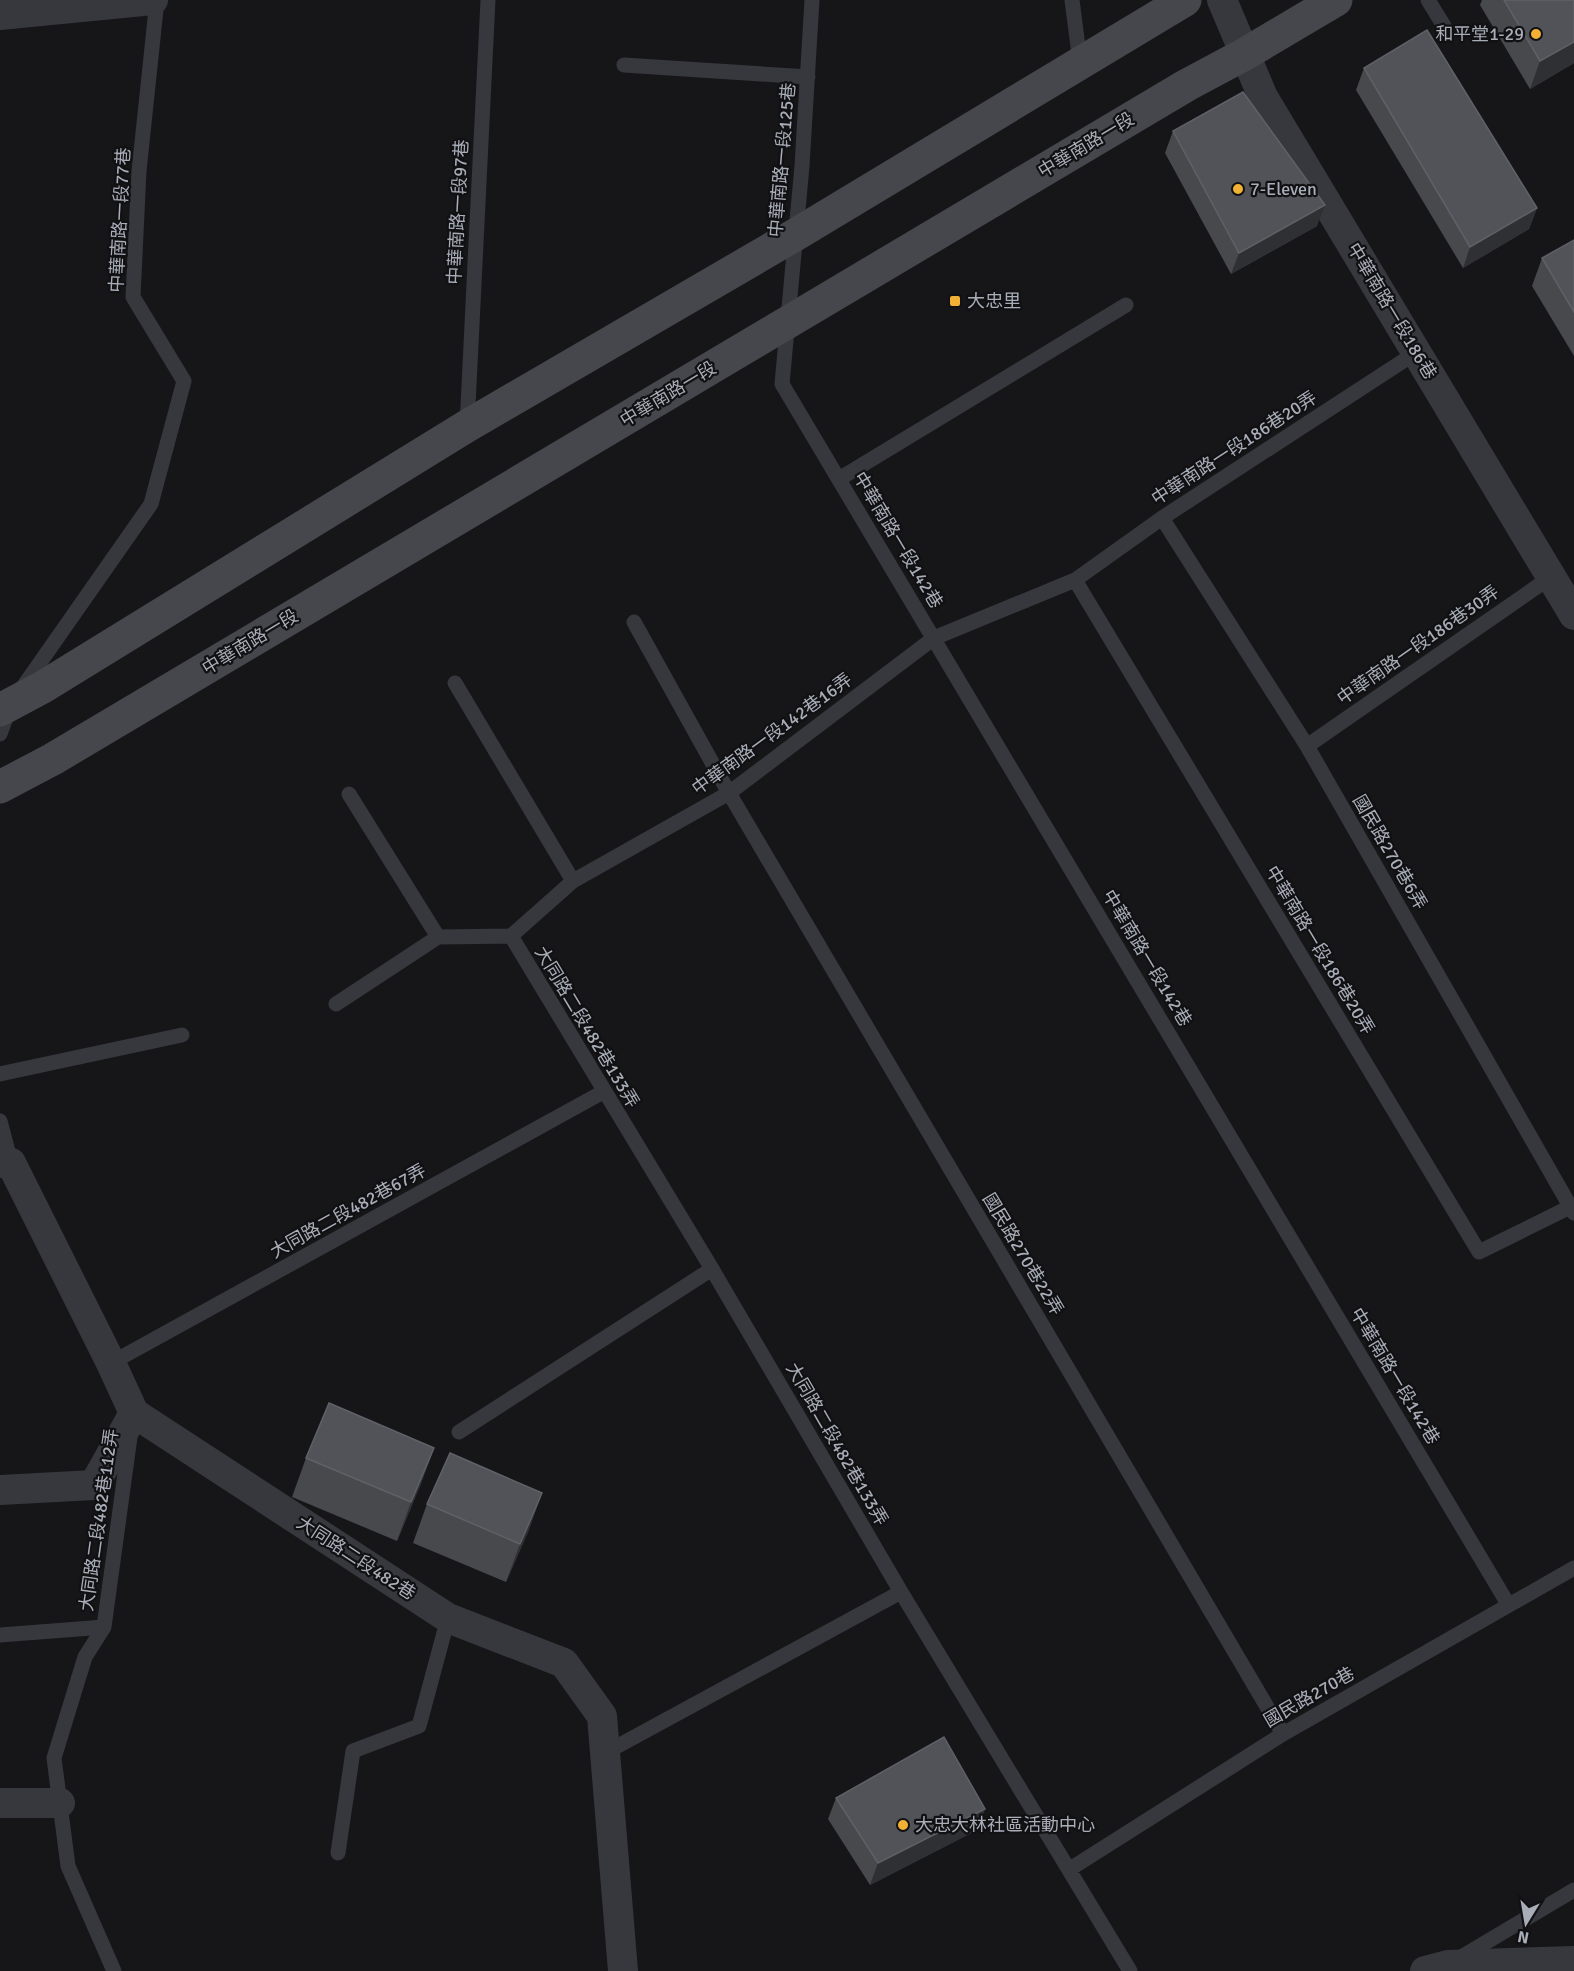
<svg xmlns="http://www.w3.org/2000/svg" width="1574" height="1971" font-family="Signika,'Noto Sans TC',sans-serif">
<style>
.lines{fill:none;stroke-linecap:round;stroke-linejoin:round}
.lane{stroke:#37383d;stroke-width:15}
.street{stroke:#37383d;stroke-width:30}
.secondary{stroke:#45474d;stroke-width:33}
.wall{fill:#47494d}
.shaded-wall{fill:#2f3033}
.building{fill:#525359;stroke:#5f6168;stroke-width:1.5}
.poi-dot{fill:#f2b134;stroke:#111113;stroke-width:2}
.labels{text-anchor:middle;stroke-width:4.5;stroke-linejoin:round;paint-order:stroke}
.poi-label{font-size:18px;fill:#a8adb8;stroke:#111113;text-anchor:start}
.street-label{font-size:18px;fill:#a8adb8;stroke:#111113}
</style>
<rect width="100%" height="100%" fill="#161618"/>
<g class="lines">
<path class="lane" d="M812 0 802 166 782 384 1508 1604
M1072 0 1080 62
M1428 0 1444 26
M624 65 808 77
M467 426 488 0
M839 479 1126 305
M1162 518 1307 746 1574 1213
M1075 580 1479 1252 1570 1207
M634 622 729 793 1283 1734
M455 683 573 881
M0 734 11 704 151 504 184 381 133 297 139 171 157 0
M1307 746 1551 577
M349 794 438 937 511 936
M511 936 712 1269 901 1592 1130 1971
M511 936 573 881 729 793 934 638 1075 580 1162 518 1417 352
M336 1004 438 937
M0 1074 182 1035
M0 1121 11 1163
M111 1363 603 1092
M459 1432 712 1269
M0 1635 104 1627
M605 1753 901 1592
M338 1853 353 1751 419 1726 448 1618
M1070 1869 1283 1734 1574 1568
M1458 1959 1574 1890
M114 1971 68 1866 54 1758 85 1657 104 1627 130 1437"/>
<path class="street" d="M1222 0 1263 97 1574 615
M0 15 153 0
M0 1163H11L111 1363 134 1413 448 1618 564 1663 602 1716 623 1971
M0 1490 94 1485 134 1413
M0 1803H60
M1425 1971 1448 1965 1574 1961"/>
<path class="secondary" d="M0 710 43 687 467 426 795 235 1185 0
M0 787 53 759 1187 85 1245 54 1336 0"/>
</g>
<path class="wall" d="M1482 0H1574V63L1530 89 1480 5Z
M1364 68 1537 208 1529 229 1463 268 1356 90Z
M1173 131 1317 226 1231 274 1165 153Z
M1574 240V356L1532 286 1542 258Z
M434 1448 420 1486 397 1541 292 1497 306 1458Z
M542 1493 528 1532 506 1582 413 1543 427 1504Z
M836 1798 985 1809 977 1830 870 1885 828 1819Z"/>
<path class="shaded-wall" d="M1574 42V63L1530 89 1540 61Z
M1325 205 1317 226 1231 274 1239 253Z
M1537 208 1529 229 1463 268 1470 247Z
M434 1448 420 1486 397 1541 411 1502Z
M542 1493 528 1532 506 1582 520 1544Z
M985 1809 977 1830 870 1885 878 1863Z"/>
<path class="building" d="M1504 0H1574V42L1540 61Z
M1427 30 1537 208 1470 247 1364 68Z
M1243 92 1325 205 1239 253 1173 131Z
M1574 240V312L1542 258Z
M329 1403 434 1448 411 1502 306 1458Z
M450 1453 542 1493 520 1544 427 1504Z
M944 1737 985 1809 878 1863 836 1798Z"/>
<g class="poi-dot">
<circle cx="1536" cy="34" r="6"/>
<circle cx="1238" cy="189" r="6"/>
<rect x="949" y="295" width="12" height="12" rx="3"/>
<circle cx="903" cy="1825" r="6"/>
</g>
<g class="labels">
<g class="poi-label">
<text x="1524" y="40" text-anchor="end">和平堂1-29</text>
<text x="1250" y="195">7-Eleven</text>
<text x="967" y="307">大忠里</text>
<text x="915" y="1831">大忠大林社區活動中心</text>
</g>
<g class="street-label">
<text transform="translate(1086 145) rotate(-31)" y="6">中華南路一段</text>
<text transform="translate(782 160) rotate(-85)" y="6">中華南路一段125巷</text>
<text transform="translate(458 212) rotate(-87)" y="6">中華南路一段97巷</text>
<text transform="translate(120 220) rotate(-87)" y="6">中華南路一段77巷</text>
<text transform="translate(1392 311) rotate(59)" y="6">中華南路一段186巷</text>
<text transform="translate(668 394) rotate(-31)" y="6">中華南路一段</text>
<text transform="translate(1234 448) rotate(-33)" y="6">中華南路一段186巷20弄</text>
<text transform="translate(898 540) rotate(59)" y="6">中華南路一段142巷</text>
<text transform="translate(250 642) rotate(-31)" y="6">中華南路一段</text>
<text transform="translate(1418 645) rotate(-35)" y="6">中華南路一段186巷30弄</text>
<text transform="translate(772 734) rotate(-36)" y="6">中華南路一段142巷16弄</text>
<text transform="translate(1390 852) rotate(60)" y="6">國民路270巷6弄</text>
<text transform="translate(1320 950) rotate(59)" y="6">中華南路一段186巷20弄</text>
<text transform="translate(1147 958) rotate(59)" y="6">中華南路一段142巷</text>
<text transform="translate(587 1027) rotate(59)" y="6">大同路二段482巷133弄</text>
<text transform="translate(348 1211) rotate(-29)" y="6">大同路二段482巷67弄</text>
<text transform="translate(1023 1254) rotate(59)" y="6">國民路270巷22弄</text>
<text transform="translate(1395 1376) rotate(59)" y="6">中華南路一段142巷</text>
<text transform="translate(837 1444) rotate(60)" y="6">大同路二段482巷133弄</text>
<text transform="translate(99 1520) rotate(-82)" y="6">大同路二段482巷112弄</text>
<text transform="translate(356 1558) rotate(33)" y="6">大同路二段482巷</text>
<text transform="translate(1309 1697) rotate(-30)" y="6">國民路270巷</text>
</g>
</g>
<g transform="translate(1526 1923) rotate(191)" stroke="#111113" stroke-width="4.5" paint-order="stroke">
<path d="M0-4.5L10 22L0 15L-10 22Z" fill="#a8adb8"/>
<text y="-9" font-size="16" font-weight="bold" text-anchor="middle" fill="#a8adb8">N</text>
</g>
</svg>
